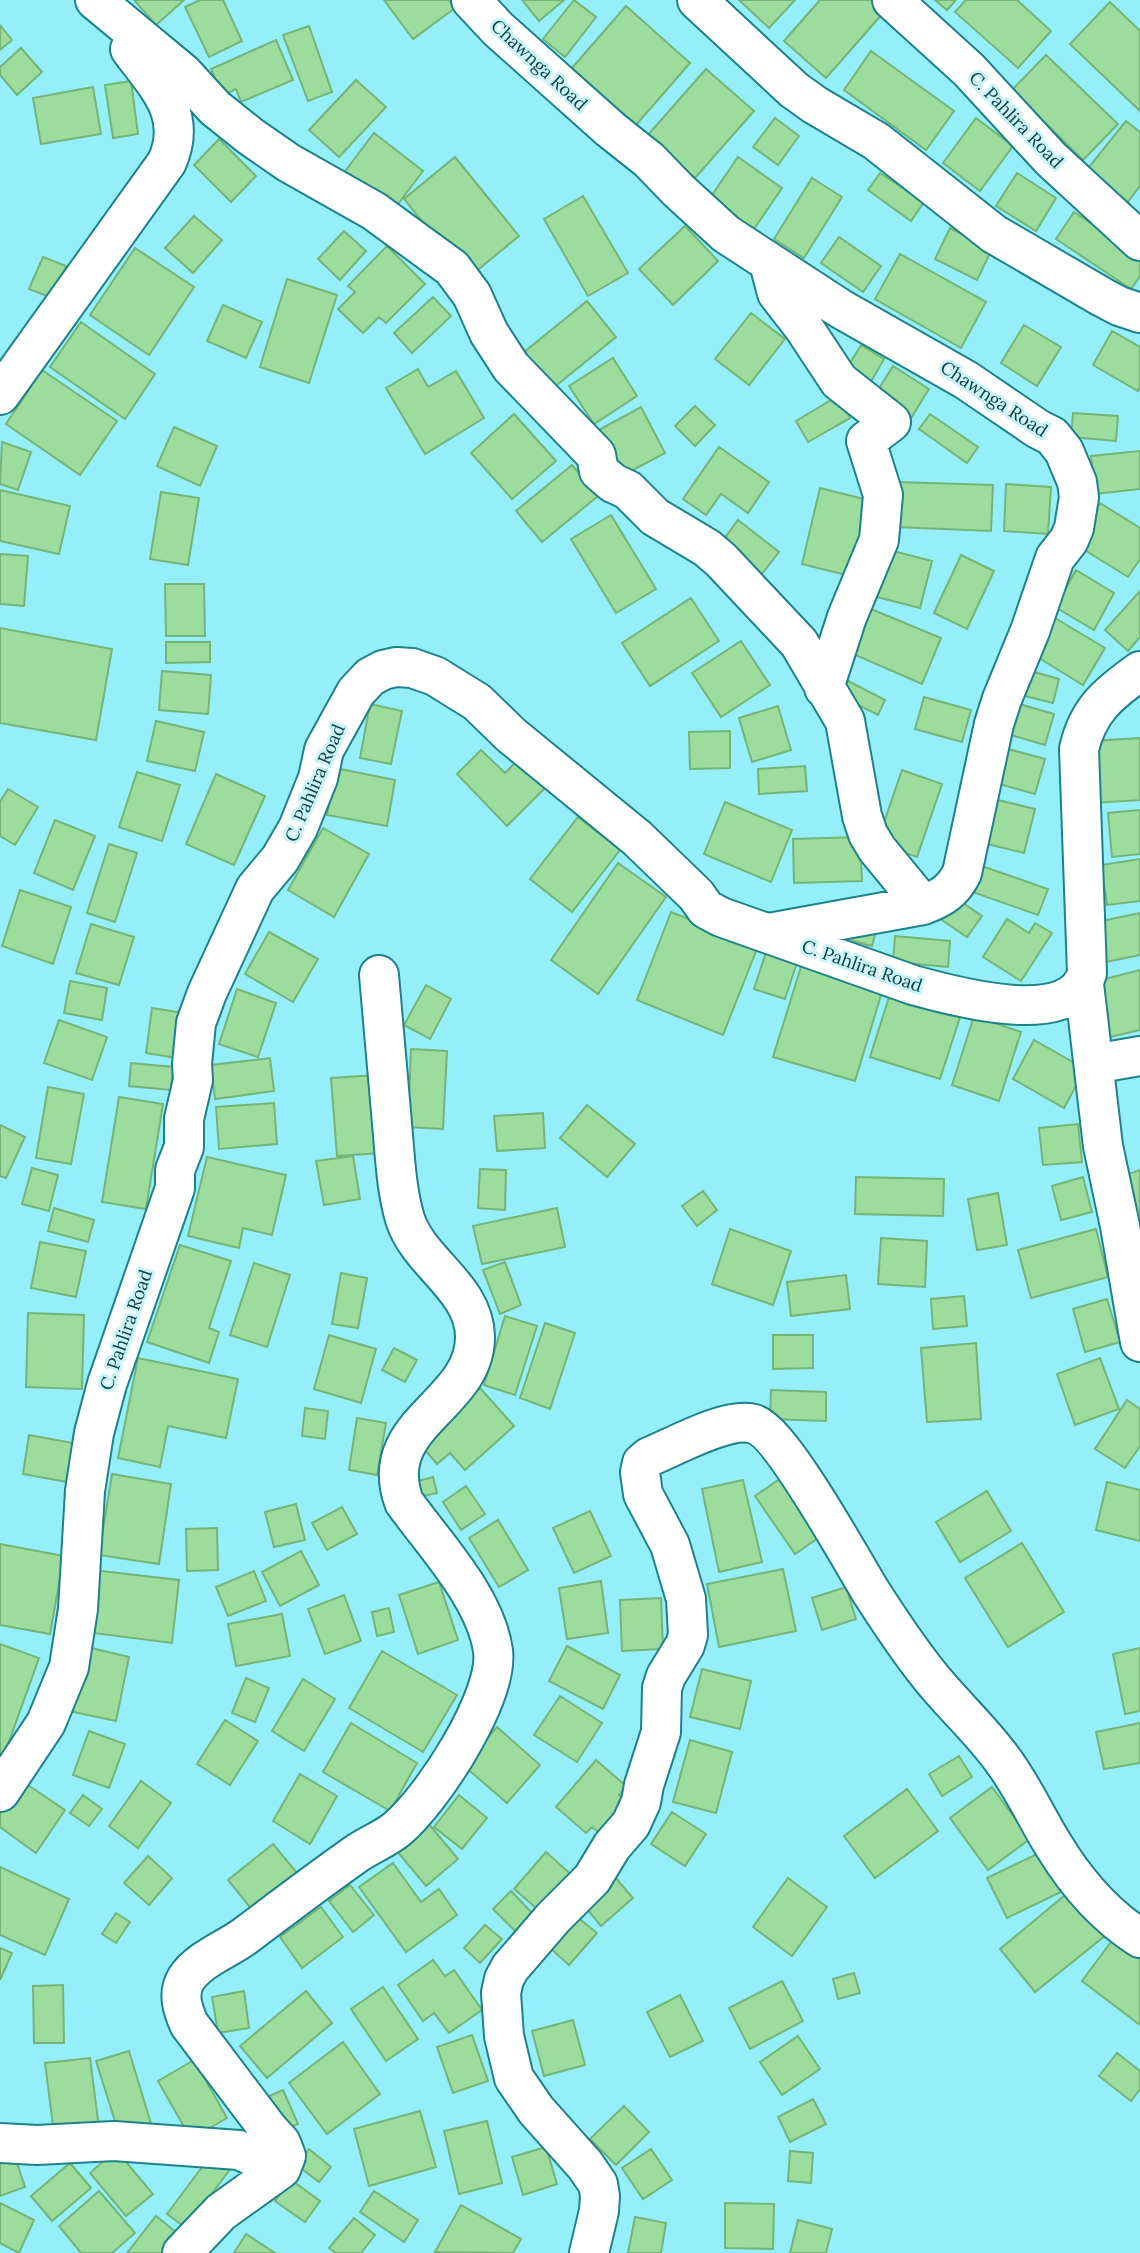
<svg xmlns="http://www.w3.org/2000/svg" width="1140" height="2253" font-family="Lora,serif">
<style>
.building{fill:#9cdd9e;stroke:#74b477;stroke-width:2}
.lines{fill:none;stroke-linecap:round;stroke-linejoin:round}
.minor-casing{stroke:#1e828c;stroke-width:42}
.minor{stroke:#fff;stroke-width:38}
.labels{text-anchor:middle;stroke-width:6;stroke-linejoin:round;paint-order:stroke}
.street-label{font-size:18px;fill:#0c4349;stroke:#caf4f9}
</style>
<rect width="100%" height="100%" fill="#95effa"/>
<path class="building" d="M134 0H184L156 25Z
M200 0H223L242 41 209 57 185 7Z
M384 0H449L455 8 413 39Z
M522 0H564L539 21Z
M574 0 596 17 565 57 543 39Z
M739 0H795L769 28Z
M820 0H871L884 12 826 78 784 41Z
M935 0H956L947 10Z
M966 0H1017L1051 31 1018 68 955 12Z
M1110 2 1140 31V111L1070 44Z
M626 6 690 63 636 125 572 68Z
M0 25 12 40 0 50Z
M309 26 332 92 308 101 283 35Z
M276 40 293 80 241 102 236 89 222 96 211 69Z
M21 48 42 72 17 95 0 75V67Z
M871 51 954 111 926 150 844 90Z
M1046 55 1118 124 1083 160 1012 90Z
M706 69 754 111 695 178 647 136Z
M356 80 386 107 339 157 309 130Z
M131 81 138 134 113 138 105 85Z
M93 87 101 134 41 144 33 98Z
M775 118 799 136 778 165 753 147Z
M976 118 1013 146 980 191 943 163Z
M1126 121 1140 132V186L1126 204 1085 172Z
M374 133 423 171 392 212 343 174Z
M219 139 256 176 231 202 194 165Z
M455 157 519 236 468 278 404 199Z
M738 157 782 188 752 232 708 201Z
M880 173 924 202 911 221 868 190Z
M1017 173 1056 198 1036 231 996 206Z
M812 178 842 197 804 258 774 239Z
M583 196 628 273 588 296 544 219Z
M1074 212 1140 256V276L1131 289 1056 239Z
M194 216 222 240 193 273 165 248Z
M685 226 718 261 673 305 639 269Z
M950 228 992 249 977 280 935 259Z
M344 231 366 251 340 280 318 259Z
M839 237 881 266 863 292 821 263Z
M387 246 425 284 386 323 379 317 363 333 338 309 355 292 348 286Z
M135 248 194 287 149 355 90 315Z
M900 254 986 302 961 348 875 299Z
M43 257 66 266 52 298 29 289Z
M287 279 337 295 309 383 260 367Z
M433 297 451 316 412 353 394 333Z
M587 301 616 337 547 393 518 357Z
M223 305 262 322 246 358 207 341Z
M751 313 785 339 749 385 715 359Z
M81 322 155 374 125 419 50 367Z
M1024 325 1061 347 1037 386 1001 363Z
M1112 331 1140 347V387L1138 391 1093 365Z
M861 345 884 359 869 385 845 371Z
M613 358 637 396 594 424 569 386Z
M893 366 929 389 911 418 875 395Z
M418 369 428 387 456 371 484 418 425 454 386 388Z
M42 370 117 421 80 475 6 424Z
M838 396 850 418 808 442 796 421Z
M695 406 715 425 695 446 675 426Z
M641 407 665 453 622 476 597 431Z
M1073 413 1118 416 1116 441 1071 437Z
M514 414 556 461 512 499 471 453Z
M930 414 978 447 967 463 919 429Z
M174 427 217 446 200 486 157 466Z
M2 442 31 452 18 490 0 484Z
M719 447 769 482 748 513 721 494 706 515 683 499Z
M1140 451V489L1095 494 1091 456Z
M572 465 598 496 542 542 516 511Z
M897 482 993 485 991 531 895 527Z
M1006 484 1051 487 1048 534 1004 531Z
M820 488 872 501 854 577 802 564Z
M0 490 70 506 59 554 0 541Z
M161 492 199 498 188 565 150 559Z
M1100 503 1140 528V559L1128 577 1075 544Z
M611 515 656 589 616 613 571 539Z
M738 520 779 552 758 579 718 547Z
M881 548 932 561 920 608 869 595Z
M0 554 28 556 24 606 0 604Z
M961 555 994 571 967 629 934 613Z
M1076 570 1114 593 1094 630 1055 607Z
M165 584H204L205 636H166Z
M1140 591V637L1128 651 1105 630Z
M691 598 719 641 650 686 622 643Z
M871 609 941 638 922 684 853 654Z
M1055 618 1105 648 1083 685 1034 655Z
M0 628 112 649 96 740 0 723Z
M741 641 770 685 721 717 692 673Z
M166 642H210V662L166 663Z
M1027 670 1059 679 1053 703 1021 695Z
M162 671 211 675 208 714 159 710Z
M848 681 885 700 878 715 840 696Z
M924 697 971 710 962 742 915 729Z
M1012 702 1054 714 1045 745 1004 733Z
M370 704 402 711 391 764 360 758Z
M778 706 791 750 752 762 739 718Z
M156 721 204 732 195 771 147 761Z
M730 731V768L690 769 689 732Z
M1140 738V800L1094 803 1091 741Z
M1001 747 1045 759 1035 794 992 782Z
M481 750 505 773 522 756 550 783 507 826 457 774Z
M805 766 807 791 759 794 758 769Z
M335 768 395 780 387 826 327 815Z
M902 770 942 784 917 857 877 843Z
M137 772 180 785 162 841 119 827Z
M216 774 265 796 234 865 186 844Z
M8 789 38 807 15 845 0 836V802Z
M994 799 1035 809 1024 853 983 843Z
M725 802 792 830 771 882 704 854Z
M1140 810V854L1112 857 1108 813Z
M578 817 620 850 572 912 530 879Z
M55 820 95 836 73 890 34 873Z
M323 828 369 854 334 917 288 890Z
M860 837 862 881 794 883 793 839Z
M109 844 137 853 115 922 87 913Z
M1140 859V901L1107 905 1101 865Z
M618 863 666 897 598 994 551 960Z
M973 863 1048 889 1038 915 964 889Z
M20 890 71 907 53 964 2 946Z
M954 897 982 916 967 937 939 918Z
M671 912 758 946 723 1035 637 1000Z
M1140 913V955L1101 963 1092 923Z
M1007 919 1029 933 1035 923 1052 933 1021 981 983 957Z
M91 924 134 937 119 985 76 973Z
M876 931 872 946 845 939Z
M269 932 318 959 293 1002 245 974Z
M895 936 950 941 948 967 893 962Z
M768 946 799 956 785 999 754 989Z
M804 957 885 982 855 1081 773 1057Z
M1140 970V1030L1106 1038 1093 982Z
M70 981 107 988 102 1020 64 1013Z
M426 985 451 999 430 1039 404 1025Z
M237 989 276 1003 258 1057 219 1044Z
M891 991 961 1014 940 1079 870 1057Z
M152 1008 184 1013 177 1058 146 1053Z
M974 1016 1021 1032 999 1101 952 1085Z
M59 1020 107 1037 92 1080 44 1063Z
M1034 1040 1085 1069 1064 1108 1013 1079Z
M411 1049 447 1051 443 1129 408 1127Z
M270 1058 274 1091 215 1099 211 1065Z
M131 1063 173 1067 171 1090 129 1086Z
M377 1075 382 1153 337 1156 331 1078Z
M48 1087 84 1094 71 1164 36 1158Z
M119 1097 163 1104 146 1209 102 1202Z
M274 1103 277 1144 219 1149 216 1107Z
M587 1105 635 1144 607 1177 560 1138Z
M543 1113 545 1148 497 1151 494 1116Z
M1078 1124 1082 1162 1043 1165 1039 1128Z
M0 1125 25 1137 6 1178 0 1176Z
M353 1156 360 1199 324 1205 316 1161Z
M207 1157 286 1175 272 1235 243 1228 239 1248 188 1236Z
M32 1168 58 1175 49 1211 22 1204Z
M480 1169 506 1170 505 1210 478 1208Z
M1140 1170V1257L1115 1179Z
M856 1177 944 1179 943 1216 855 1214Z
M1083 1177 1092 1212 1061 1220 1052 1186Z
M703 1191 717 1210 697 1226 682 1206Z
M998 1193 1007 1245 977 1250 968 1199Z
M54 1208 94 1220 88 1242 48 1231Z
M557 1208 565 1247 482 1264 473 1226Z
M730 1229 791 1251 773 1305 712 1284Z
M1096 1229 1108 1277 1031 1298 1018 1250Z
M881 1238 927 1241 925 1287 878 1284Z
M40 1242 86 1251 76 1297 31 1288Z
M180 1245 231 1261 209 1328 219 1332 209 1363 147 1342Z
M505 1262 521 1305 500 1314 483 1270Z
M254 1263 290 1275 267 1347 230 1335Z
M341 1273 367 1278 358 1328 332 1324Z
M846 1275 850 1309 791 1316 787 1282Z
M964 1296 967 1326 933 1329 931 1299Z
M1107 1299 1120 1342 1085 1352 1073 1309Z
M28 1313 84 1315 82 1389 26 1387Z
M505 1316 537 1326 515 1395 484 1385Z
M545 1323 575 1333 550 1409 520 1398Z
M329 1335 376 1349 361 1403 314 1389Z
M773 1335H813V1368L773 1369Z
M976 1343 981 1419 927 1422 921 1348Z
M394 1348 417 1360 405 1382 382 1370Z
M138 1358 238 1379 226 1438 168 1426 160 1467 118 1458Z
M1100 1358 1119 1409 1075 1425 1057 1374Z
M480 1388 514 1426 465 1470 450 1453 437 1464 419 1443Z
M771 1390 826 1392V1421L770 1419Z
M1127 1400 1140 1409V1446L1125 1468 1095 1449Z
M305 1408 328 1411 325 1439 302 1436Z
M357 1418 386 1423 377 1475 349 1470Z
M29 1435 73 1443 67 1482 23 1474Z
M112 1474 171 1484 159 1564 99 1555Z
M784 1476 824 1534 795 1554 755 1496Z
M433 1477 437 1493 422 1496 418 1481Z
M743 1480 762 1562 719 1572 702 1489Z
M1107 1482 1140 1490V1541L1096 1530Z
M466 1486 485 1514 461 1530 443 1502Z
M987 1491 1011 1531 960 1562 936 1522Z
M296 1504 305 1540 274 1547 265 1512Z
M342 1507 357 1534 327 1550 312 1523Z
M590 1511 611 1556 574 1573 553 1528Z
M498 1520 528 1570 499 1587 469 1538Z
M217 1528 218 1570 187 1571 186 1529Z
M1022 1543 1064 1612 1008 1647 965 1578Z
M0 1544 64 1556 50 1634 0 1625Z
M301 1551 319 1585 280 1606 262 1572Z
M783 1569 796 1631 719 1647 707 1584Z
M92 1570 179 1580 172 1643 85 1632Z
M254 1571 266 1601 228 1616 216 1587Z
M601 1581 608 1633 567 1639 559 1588Z
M439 1582 458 1640 418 1654 399 1595Z
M846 1587 856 1619 822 1630 812 1598Z
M344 1595 361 1641 325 1654 308 1609Z
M661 1598 663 1649 622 1651 620 1600Z
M389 1608 394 1632 377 1636 372 1612Z
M282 1614 290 1656 236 1666 228 1624Z
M0 1644 39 1658 2 1761 0 1760Z
M83 1646 129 1657 116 1721 69 1711Z
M567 1646 620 1675 603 1709 549 1681Z
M1140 1648V1711L1125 1714 1113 1654Z
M382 1651 457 1695 423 1752 349 1708Z
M702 1669 751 1681 740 1729 690 1717Z
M246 1678 269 1688 255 1722 232 1713Z
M303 1679 335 1699 304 1751 272 1731Z
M560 1696 602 1723 577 1762 534 1735Z
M225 1720 258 1741 230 1785 197 1764Z
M351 1723 417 1763 390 1811 323 1772Z
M1140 1723V1763L1104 1769 1096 1732Z
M497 1727 540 1765 507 1803 464 1766Z
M89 1731 125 1744 109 1788 73 1775Z
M690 1740 732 1752 716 1813 673 1802Z
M959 1756 972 1777 942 1796 929 1774Z
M596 1760 626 1786 619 1795 628 1802 601 1834 592 1827 586 1833 556 1807Z
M300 1774 337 1796 310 1844 273 1821Z
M22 1781 65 1810 36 1853 0 1827V1812Z
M141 1781 171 1803 138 1848 109 1826Z
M992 1787 1030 1839 988 1870 950 1818Z
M907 1789 938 1831 875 1878 844 1836Z
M83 1795 102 1809 89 1826 70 1813Z
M459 1795 487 1818 462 1849 434 1827Z
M672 1812 706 1834 685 1866 651 1844Z
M428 1823 458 1859 426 1886 396 1850Z
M273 1844 298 1874 253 1911 228 1880Z
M546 1852 574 1877 542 1913 514 1889Z
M1041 1852 1061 1892 1007 1918 987 1878Z
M148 1856 172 1878 149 1905 124 1883Z
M393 1863 421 1902 439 1889 457 1915 406 1952 359 1887Z
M0 1867 69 1899 45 1955 0 1935Z
M614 1876 633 1898 601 1926 582 1903Z
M788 1878 827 1907 792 1956 753 1927Z
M350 1885 374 1915 353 1932 329 1901Z
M511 1891 535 1916 517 1933 493 1909Z
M1070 1891 1106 1935 1035 1992 1000 1949Z
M321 1907 343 1937 302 1968 280 1937Z
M116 1913 130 1922 116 1943 102 1934Z
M576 1916 597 1933 569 1965 549 1947Z
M485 1925 502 1939 480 1963 464 1948Z
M1114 1938 1140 1958V2025L1082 1981Z
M0 1948 12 1953 0 1980Z
M433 1960 445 1976 454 1970 482 2010 449 2033 434 2013 423 2021 398 1985Z
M854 1973 860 1993 838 1999 833 1979Z
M782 1981 803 2021 750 2049 729 2008Z
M63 1985 64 2043H34L33 1986Z
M383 1987 418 2039 386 2061 351 2009Z
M244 1991 249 2028 218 2033 212 1997Z
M306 1991 332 2023 267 2078 240 2046Z
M680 1995 703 2041 670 2057 647 2012Z
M573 2020 585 2065 544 2076 532 2031Z
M472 2035 488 2081 453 2093 437 2047Z
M798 2036 820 2069 782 2095 760 2062Z
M343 2042 380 2094 327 2134 289 2083Z
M129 2051 152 2127 120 2137 96 2061Z
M1117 2053 1140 2071V2089L1131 2101 1099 2076Z
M90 2058 99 2128 54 2133 45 2063Z
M194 2060 227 2118 191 2139 158 2081Z
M283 2090 298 2124 282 2131 267 2097Z
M813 2099 826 2124 790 2142 778 2117Z
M624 2106 649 2132 616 2165 590 2139Z
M420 2111 436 2167 369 2186 354 2129Z
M487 2121 502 2183 459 2194 444 2131Z
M546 2147 557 2184 523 2195 512 2157Z
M309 2149 331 2167 319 2182 297 2165Z
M651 2149 672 2180 643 2199 622 2168Z
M116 2150 153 2194 126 2216 90 2173Z
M215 2150 234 2164 186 2228 167 2214Z
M790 2151 813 2153 811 2183 788 2181Z
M15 2157 25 2187 0 2196V2161Z
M70 2163 91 2188 52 2221 31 2196Z
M290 2179 320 2201 305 2222 275 2201Z
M99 2191 135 2233 112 2253H81L59 2226Z
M374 2191 418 2220 404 2242 360 2212Z
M0 2203 34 2220 19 2253 0 2243Z
M725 2203 774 2204 773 2249 725 2248Z
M461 2205 521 2239 513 2253 435 2252Z
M156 2216 177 2233 161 2253H127Z
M635 2217 666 2223 661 2253H628Z
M354 2218 375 2235 361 2253H336L329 2248Z
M798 2220 832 2229 826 2253H790Z
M246 2234 275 2253H234Z"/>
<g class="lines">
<defs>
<path id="minor" d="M95 0 183 73 215 108 250 136 289 163 374 211 452 268 472 295 489 333 511 367 596 455 599 471 613 483 628 490 655 517 707 548 721 560 799 643 845 721 862 816 868 834 877 849 923 905
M471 0 498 29 610 129 649 160 678 190 726 234 841 309 966 380 1038 429 1052 436 1064 451 1077 482 1079 497 1074 528 1069 540 1055 558 1030 631 1002 699 994 724 962 873C953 891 942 898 923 905L769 933
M697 0 794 90 815 105 876 141 994 234 1102 297 1119 306 1140 313
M892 0 969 70 1051 159 1140 241
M769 263 777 293 804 328 839 381 891 422 866 441 883 495 879 540 847 617 824 688
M0 395 167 162C188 114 157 86 130 49
M1084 984 1103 1146 1120 1226 1140 1342
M1094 1064 1140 1056
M0 1792 46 1723 69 1667 78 1609 85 1491 94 1433 107 1384 175 1188V1170L184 1147V1119L193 1080 192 1064 196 1023 207 993 255 889 280 859 298 828 318 778 324 750 356 692 370 677 383 670 396 667 412 668 435 676 477 702 511 735 637 838 696 895 706 909 721 917 913 985C953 996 1072 1030 1087 973L1079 749C1088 710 1108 694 1140 671
M0 2143 37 2145 114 2141 239 2150 281 2169
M182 2253 221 2212 281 2169 286 2156 281 2143 269 2130 189 2024C183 2010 177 1994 186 1979 199 1959 226 1950 245 1936 282 1908 319 1880 356 1854 369 1845 385 1839 397 1829 432 1800 499 1697 493 1651 486 1598 434 1544 404 1502 375 1422 476 1406 475 1336 474 1287 419 1263 405 1219 396 1189 395 1155 392 1124 388 1074 383 1024 379 975
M589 2253 599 2211 600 2196 598 2184 585 2165 536 2110 514 2078 504 2036 501 1993 504 1979 510 1968 553 1918 592 1879 612 1846 631 1824 641 1802 644 1785 661 1732 662 1688 666 1676 685 1645 688 1635 686 1599 670 1545 643 1494 640 1472 642 1463 649 1457C674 1447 728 1416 754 1424 782 1433 852 1561 871 1592 889 1620 908 1649 929 1675 952 1704 980 1729 1002 1759 1023 1787 1036 1817 1054 1846 1076 1882 1104 1915 1140 1938"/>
</defs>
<use href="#minor" class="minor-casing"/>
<use href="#minor" class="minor"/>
</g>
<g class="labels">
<g class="street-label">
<text transform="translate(539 65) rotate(43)" y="6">Chawnga Road</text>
<text transform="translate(1016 120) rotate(46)" y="6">C. Pahlira Road</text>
<text transform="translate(994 399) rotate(33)" y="6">Chawnga Road</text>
<text transform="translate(315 783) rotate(-67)" y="6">C. Pahlira Road</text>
<text transform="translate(862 966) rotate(19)" y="6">C. Pahlira Road</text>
<text transform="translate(126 1330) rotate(-71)" y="6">C. Pahlira Road</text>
</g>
</g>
</svg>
